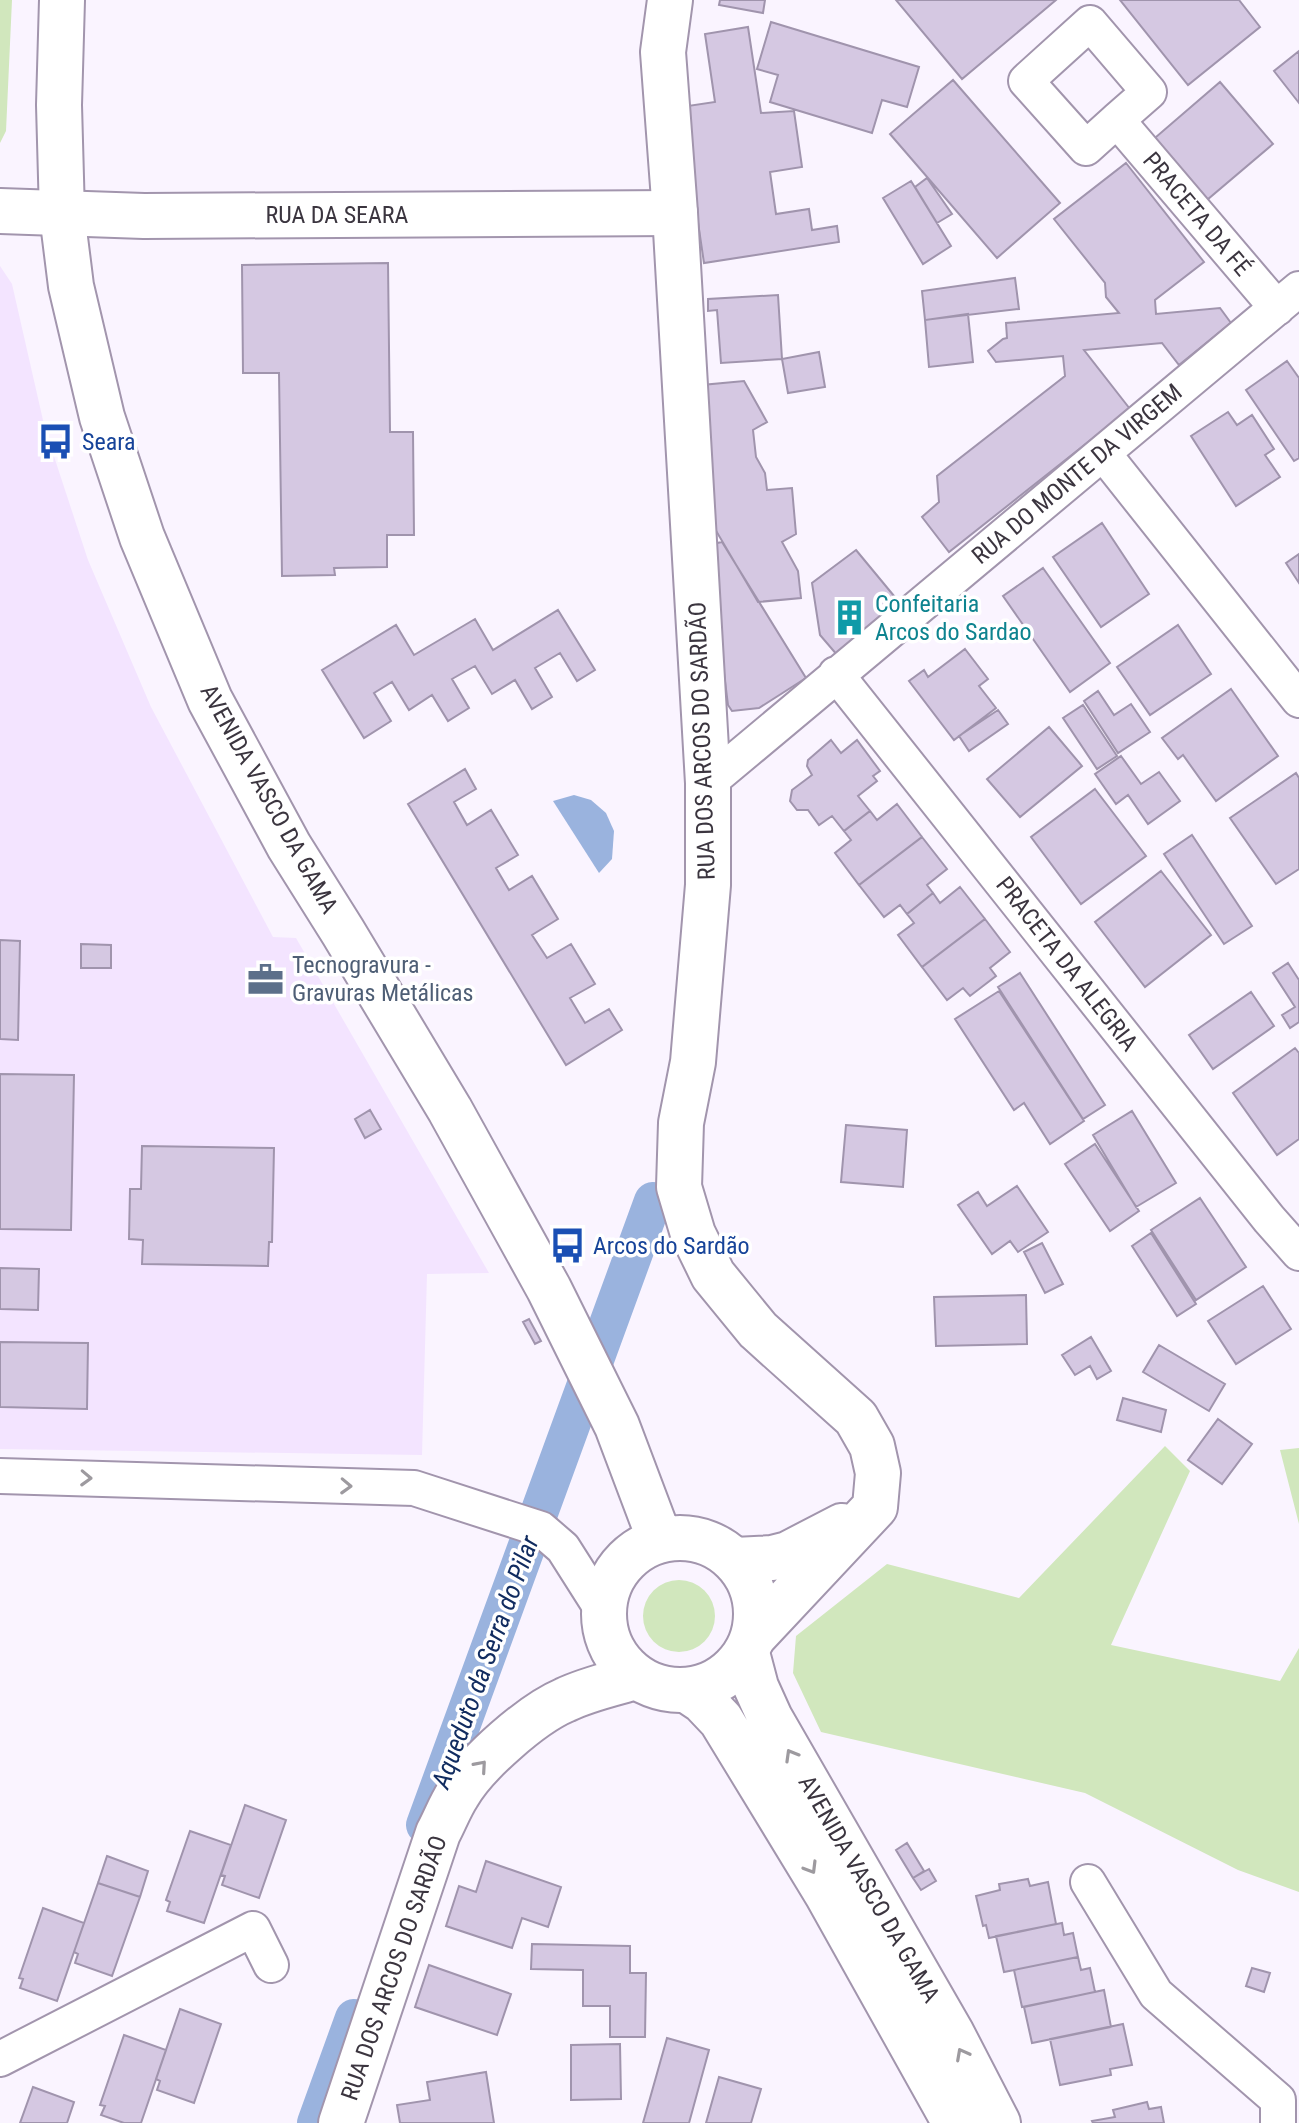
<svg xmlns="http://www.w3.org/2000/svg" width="1299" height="2123" font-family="'Roboto Condensed',sans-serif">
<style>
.built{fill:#f3e4ff}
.green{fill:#d1e7bd}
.water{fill:#9ab3de}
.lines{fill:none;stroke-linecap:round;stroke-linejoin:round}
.canal{stroke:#9ab3de;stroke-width:38}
.building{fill:#d5c8e2;stroke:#a094ad;stroke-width:2}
.minor-casing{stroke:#a295ad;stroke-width:38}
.tertiary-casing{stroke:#a295ad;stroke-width:48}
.secondary-casing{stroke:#a295ad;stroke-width:48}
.primary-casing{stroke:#a295ad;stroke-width:48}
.minor{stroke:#fff;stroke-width:34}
.tertiary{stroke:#fff;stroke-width:44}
.secondary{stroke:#fff;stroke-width:44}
.primary{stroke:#fff;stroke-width:44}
.oneway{stroke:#9d9a9f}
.labels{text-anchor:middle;stroke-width:7;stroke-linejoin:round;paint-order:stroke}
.street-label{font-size:24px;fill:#3b353f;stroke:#fff}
.transit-label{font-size:24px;fill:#164399;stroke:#fff;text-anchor:start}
.culture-label{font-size:24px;fill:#0d838f;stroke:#fff;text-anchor:start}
.service-label{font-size:24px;fill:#4e5e75;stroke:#fff;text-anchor:start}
.water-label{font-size:26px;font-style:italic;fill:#112c60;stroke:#fff}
</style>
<rect width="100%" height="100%" fill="#faf4ff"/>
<path class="built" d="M0 266 12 284 45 429 88 560 151 707 273 937 296 938 489 1273 427 1274 422 1455 0 1449Z"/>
<path class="green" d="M0 0H12L6 131 0 143Z
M1165 1446 1190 1471 1111 1645 1280 1681 1299 1648V1892L1238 1870 1085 1793 821 1732 793 1673 796 1636 887 1564 1019 1598Z
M1299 1448V1524L1280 1450Z
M643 1616a36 36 0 1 1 72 0a36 36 0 1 1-72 0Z"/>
<path class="water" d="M574 795 591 800 606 813 614 831 612 859 599 873 553 801Z"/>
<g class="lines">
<path class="canal" d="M425 1825 653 1201
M316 2123 354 2018"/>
</g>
<path class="building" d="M720 0H765L763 13 719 5Z
M896 0H1056L962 79Z
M1120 0H1239L1260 27 1188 85Z
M771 22 919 67 907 107 882 100 872 133 770 102 778 75 757 69Z
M748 27 761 113 794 111 802 167 770 172 776 214 809 209 812 230 837 226 839 242 704 263 681 107 715 102 705 34Z
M1299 51V103L1274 71Z
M953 80 1060 203 997 258 890 134Z
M1220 82 1273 144 1201 205 1149 143Z
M1126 163 1204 262 1155 300 1156 314 1220 308 1231 323 1179 365 1162 343 1084 350 1130 409 949 552 922 517 939 502 937 476 1065 376 1063 356 996 362 988 351 1003 339 1007 338 1006 323 1119 313 1106 297 1105 283 1054 219Z
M927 178 952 214 937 223 915 187Z
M911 181 951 246 923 264 883 198Z
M388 263 390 432H413L414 535H387V567L334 568 335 575 282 576 279 373H243L242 265Z
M1015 278 1019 309 925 320 922 291Z
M778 295 782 359 721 363 717 310 708 311V299Z
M968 314 973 362 929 367 925 320Z
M819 352 825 387 788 393 782 359Z
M1287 361 1299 378V458L1294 461 1246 390Z
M744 381 767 422 753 430 756 457 765 473 767 490 792 488 796 534 782 542 798 571 801 598 758 602 715 529 702 385Z
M1228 412 1237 425 1252 415 1274 449 1265 455 1280 477 1236 506 1191 436Z
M1102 523 1149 594 1101 627 1053 557Z
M722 542 806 678 759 708 732 711 728 705 708 545Z
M856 550 899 602 838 656 820 635 812 583Z
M1299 554V583L1286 563Z
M1043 568 1110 663 1070 692 1003 596Z
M558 610 595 670 577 681 560 653 535 668 552 697 532 709 515 680 492 694 475 666 452 679 469 708 448 721 432 695 409 710 392 682 374 693 391 721 364 738 322 670 396 625 414 655 475 619 493 650Z
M1178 625 1211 674 1150 715 1117 667Z
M965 649 988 679 979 686 996 708 954 740 909 681 924 670 928 677Z
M1231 689 1278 756 1216 801 1183 755 1178 759 1162 738Z
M1098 691 1114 715 1131 704 1150 732 1118 753 1084 701Z
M1083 705 1117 756 1097 769 1063 718Z
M998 710 1008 724 969 751 959 736Z
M1049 727 1082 766 1020 817 987 779Z
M831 740 841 753 857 740 880 771 873 776 877 781 858 796 870 811 844 831 832 816 819 825 808 810H797L790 801 792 790 812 775 807 766 808 760Z
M1121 756 1141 784 1159 772 1180 801 1148 824 1128 795 1116 804 1095 774Z
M465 769 476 789 454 802 467 825 491 810 518 855 496 868 509 890 532 876 558 919 532 935 547 958 571 944 595 984 570 998 585 1023 609 1009 622 1030 566 1065 408 804Z
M1296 773 1299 778V869L1276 884 1230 818Z
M1095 789 1146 856 1081 904 1031 837Z
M897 804 922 837 859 885 835 853 851 840 844 831 870 811 877 820Z
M1192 835 1252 926 1224 944 1164 854Z
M922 837 947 869 927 885 933 893 907 914 900 905 884 917 859 885Z
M1161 871 1211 935 1145 987 1095 922Z
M960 887 985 919 922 967 898 935 914 923 907 914 933 893 940 903Z
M985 919 1010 952 990 968 996 976 970 996 963 988 947 1000 922 967Z
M0 940 20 941 18 1040 0 1039Z
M81 944 111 945V968H81Z
M1288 963 1299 980V1022L1290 1028 1282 1015 1295 1007 1273 973Z
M1020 973 1105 1105 1083 1119 998 987Z
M999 991 1084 1121 1050 1144 1024 1103 1014 1110 955 1019Z
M1251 992 1274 1026 1213 1069 1189 1035Z
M1295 1048 1299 1053V1139L1277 1155 1233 1093Z
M0 1074 74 1075 71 1230 0 1229Z
M370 1110 381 1129 365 1138 355 1119Z
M1132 1111 1176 1183 1136 1207 1093 1135Z
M846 1125 907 1130 903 1187 841 1182Z
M1095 1144 1139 1211 1110 1231 1065 1164Z
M142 1146 274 1148 272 1242H269L268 1266 142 1264 143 1240 129 1239 130 1189H141Z
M1017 1186 1048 1232 1018 1252 1010 1241 992 1254 958 1205 978 1192 987 1206Z
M1200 1198 1246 1267 1196 1300 1151 1230Z
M1151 1233 1196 1304 1177 1316 1132 1246Z
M1042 1243 1063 1284 1045 1293 1024 1252Z
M0 1268 39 1269 38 1310 0 1309Z
M1263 1286 1291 1329 1236 1364 1208 1321Z
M1026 1295 1027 1344 936 1346 934 1297Z
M529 1319 541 1341 535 1344 523 1322Z
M1091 1337 1111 1371 1097 1379 1090 1366 1075 1375 1062 1355Z
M0 1342 88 1343 87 1409 0 1407Z
M1159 1345 1225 1384 1209 1411 1143 1372Z
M1123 1398 1166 1410 1161 1432 1117 1420Z
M1218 1419 1252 1444 1222 1484 1188 1460Z
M245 1805 286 1820 259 1898 222 1885 225 1876 221 1875Z
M190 1831 231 1845 204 1923 167 1911 170 1902 166 1900Z
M907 1843 924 1871 913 1878 896 1850Z
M107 1856 148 1871 140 1897 98 1883Z
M486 1861 561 1887 548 1927 522 1918 512 1948 446 1926 459 1886 476 1892Z
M929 1869 936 1881 921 1890 913 1878Z
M1028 1879 1030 1886 1048 1882 1056 1924 989 1938 986 1925 983 1926 976 1896 1000 1890 999 1884Z
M98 1883 140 1897 112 1976 75 1963 78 1954 74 1952Z
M43 1908 84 1923 57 2001 20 1988 23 1979 19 1978Z
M1062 1923 1064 1935 1073 1933 1078 1957 1004 1972 996 1936Z
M532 1944 630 1946V1973H646L645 2037H610V2006H583V1970L531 1969Z
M1078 1957 1081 1970 1090 1968 1095 1992 1022 2007 1014 1970Z
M429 1965 511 1994 497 2035 415 2007Z
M1252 1968 1270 1973 1264 1992 1246 1986Z
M1104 1990 1111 2027 1032 2043 1024 2007Z
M180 2009 221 2024 194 2103 157 2090 160 2081 156 2079Z
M1123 2024 1132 2065 1110 2069 1111 2075 1060 2085 1050 2039Z
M124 2035 166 2050 141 2123H124L101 2115 105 2106 100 2105Z
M667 2038 709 2050 689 2123H643Z
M620 2044 621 2099 571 2100V2045Z
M486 2072 494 2123H400L397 2105 430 2100 427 2082Z
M719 2077 761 2089 751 2123H706Z
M33 2087 74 2102 67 2123H20Z
M1147 2102 1149 2109 1161 2107 1164 2123H1093L1092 2121 1115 2117 1113 2110Z"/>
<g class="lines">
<defs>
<path id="minor" d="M1117 120 1086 148 1026 81 1090 23 1149 92 1117 120 1277 308
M1103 453 1299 700
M836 674 1269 1219 1299 1253
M708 783 1299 289
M0 1476 414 1488 541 1529 563 1548 603 1611
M1088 1882 1156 1994 1278 2100V2123
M0 2059 253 1929 271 1965"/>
<path id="tertiary" d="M0 211 144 216 675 213"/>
<path id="secondary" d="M670 0 663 52 675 213 708 783V885L693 1062 681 1123 679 1187 693 1234 713 1275 758 1330 856 1418 872 1446 878 1473 875 1507 754 1636
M735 1560 772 1558 788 1554 842 1526
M341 2123 438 1833C445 1820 450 1806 458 1794 476 1763 532 1714 565 1700 588 1689 612 1684 636 1677"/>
<path id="primary" d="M62 0 59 105 62 214 71 286 102 417 142 537 210 700 289 846 343 932 450 1110 549 1289 617 1426 660 1540
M604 1614a76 76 0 1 1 152 0a76 76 0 1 1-152 0Z
M747 1653 756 1687 770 1718 952 2034 998 2123
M688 1691 703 1701 721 1720 827 1894 955 2123"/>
</defs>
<use href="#minor" class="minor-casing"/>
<use href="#tertiary" class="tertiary-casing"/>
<use href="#secondary" class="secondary-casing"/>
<use href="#primary" class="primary-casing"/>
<use href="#minor" class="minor"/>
<use href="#tertiary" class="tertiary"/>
<use href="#secondary" class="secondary"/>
<use href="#primary" class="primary"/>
</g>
<defs><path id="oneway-chevron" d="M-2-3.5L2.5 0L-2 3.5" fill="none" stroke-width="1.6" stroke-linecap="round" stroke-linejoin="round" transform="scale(2)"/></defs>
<g class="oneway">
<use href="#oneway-chevron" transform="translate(86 1478) rotate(2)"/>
<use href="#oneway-chevron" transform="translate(346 1486) rotate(2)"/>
<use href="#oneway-chevron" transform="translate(791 1755) rotate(-120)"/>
<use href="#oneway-chevron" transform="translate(481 1766) rotate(-49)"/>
<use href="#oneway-chevron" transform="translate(811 1868) rotate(59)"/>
<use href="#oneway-chevron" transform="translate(962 2054) rotate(-118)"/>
</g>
<defs>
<symbol id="bus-bare" viewBox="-9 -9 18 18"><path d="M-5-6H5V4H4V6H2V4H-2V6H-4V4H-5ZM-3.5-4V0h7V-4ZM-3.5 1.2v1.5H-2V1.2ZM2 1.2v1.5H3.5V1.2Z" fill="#1a4fb4" stroke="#fff" stroke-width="2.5" paint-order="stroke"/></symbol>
<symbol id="building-bare" viewBox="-9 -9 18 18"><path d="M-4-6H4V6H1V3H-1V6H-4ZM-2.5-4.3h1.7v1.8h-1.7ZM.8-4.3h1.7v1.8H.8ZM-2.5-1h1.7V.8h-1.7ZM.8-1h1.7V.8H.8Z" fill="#0f9aa8" stroke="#fff" stroke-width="2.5" paint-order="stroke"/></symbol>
<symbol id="office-bare" viewBox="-9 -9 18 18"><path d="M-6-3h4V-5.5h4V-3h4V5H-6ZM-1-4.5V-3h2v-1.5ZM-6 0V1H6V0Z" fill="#5c6f8a" stroke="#fff" stroke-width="2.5" paint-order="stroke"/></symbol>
</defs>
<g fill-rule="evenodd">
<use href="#bus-bare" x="30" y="416" width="51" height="51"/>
<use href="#building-bare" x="824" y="592" width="51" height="51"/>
<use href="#office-bare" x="240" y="954" width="51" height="51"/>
<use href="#bus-bare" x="542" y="1220" width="51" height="51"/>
</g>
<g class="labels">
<g class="street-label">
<text transform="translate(1197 214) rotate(50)" y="8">PRACETA DA FÉ</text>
<text x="337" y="223">RUA DA SEARA</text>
<text transform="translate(1077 474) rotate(-40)" y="8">RUA DO MONTE DA VIRGEM</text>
<text transform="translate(702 741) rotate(-92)" y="8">RUA DOS ARCOS DO SARDÃO</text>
<text transform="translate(269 799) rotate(61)" y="8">AVENIDA VASCO DA GAMA</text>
<text transform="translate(1067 964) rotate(52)" y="8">PRACETA DA ALEGRIA</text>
<text transform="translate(869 1889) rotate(60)" y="8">AVENIDA VASCO DA GAMA</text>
<text transform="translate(394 1968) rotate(-71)" y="8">RUA DOS ARCOS DO SARDÃO</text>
</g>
<g class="transit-label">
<text x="82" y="450">Seara</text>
<text x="593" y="1254">Arcos do Sardão</text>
</g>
<g class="culture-label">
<text x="875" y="612">Confeitaria<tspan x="875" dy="28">Arcos do Sardao</tspan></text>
</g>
<g class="service-label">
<text x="292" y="973">Tecnogravura -<tspan x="292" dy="28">Gravuras Metálicas</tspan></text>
</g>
<g class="water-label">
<text transform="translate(485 1662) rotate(-70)" y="9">Aqueduto da Serra do Pilar</text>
</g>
</g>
</svg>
